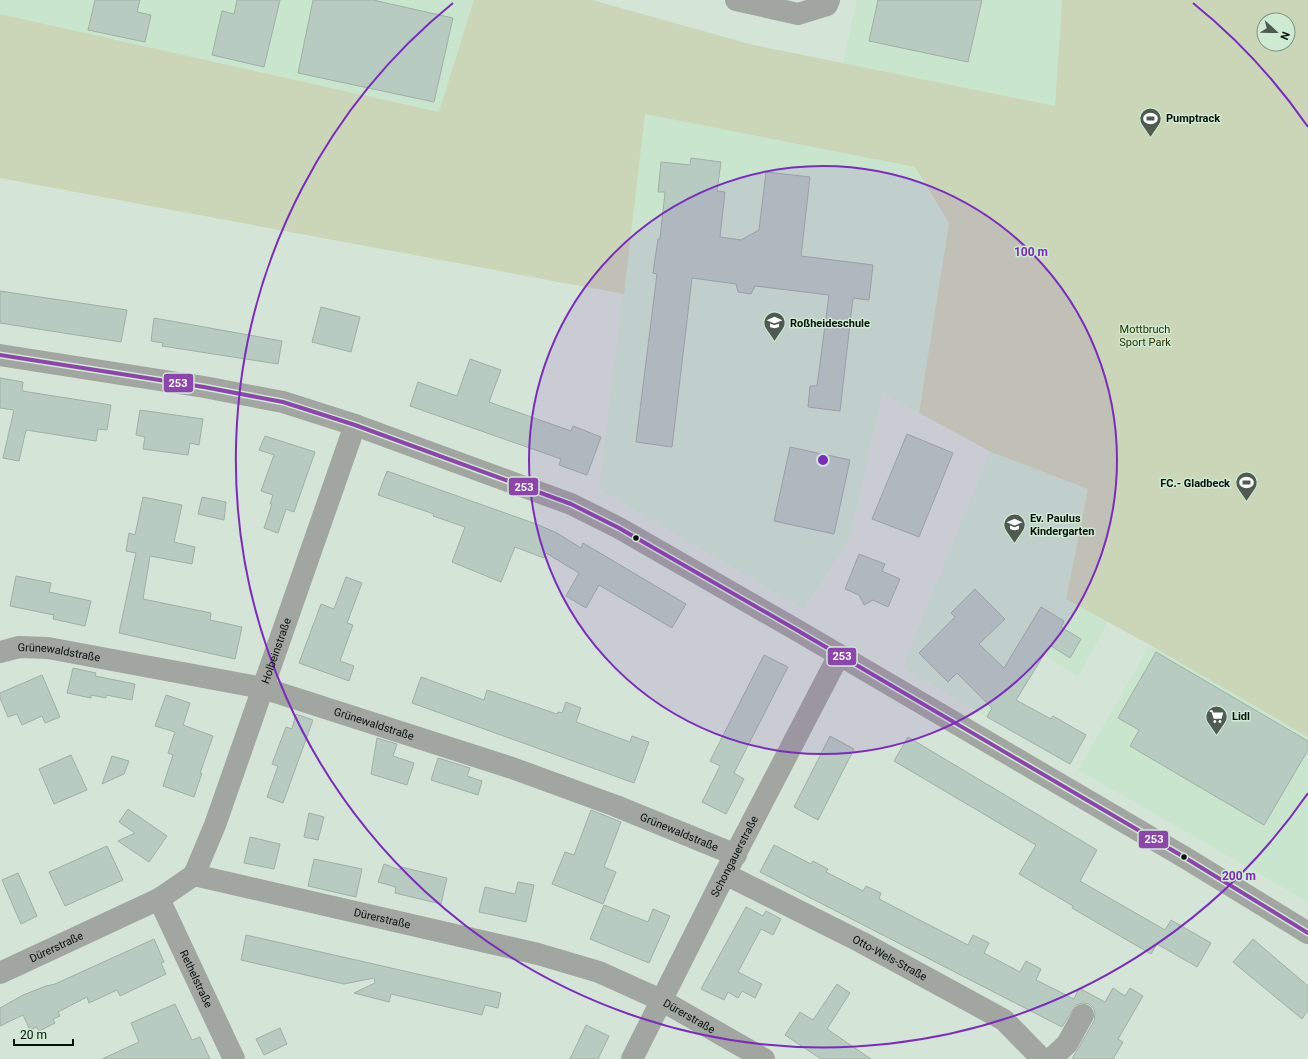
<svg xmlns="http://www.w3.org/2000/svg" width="1308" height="1059" font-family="Roboto,sans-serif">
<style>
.built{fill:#cae5ce}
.green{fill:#cbd5b7;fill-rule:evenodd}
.building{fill:#b7cbc0;stroke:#a1afa6}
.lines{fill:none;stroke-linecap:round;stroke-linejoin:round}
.minor{stroke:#a1a6a0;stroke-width:22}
.bus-1-casing{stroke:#ceead2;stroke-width:7}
.bus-1{stroke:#8e44ad;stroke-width:4}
.ring{fill:none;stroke:#7b2cbf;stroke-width:2}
.bus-dot{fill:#071009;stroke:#ceead2;stroke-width:1.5}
.labels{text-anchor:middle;stroke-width:3;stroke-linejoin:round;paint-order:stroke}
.poi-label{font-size:11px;font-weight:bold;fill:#071009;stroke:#ceead2;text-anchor:start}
.park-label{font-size:11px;fill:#2f3102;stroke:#ceead2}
.street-label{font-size:11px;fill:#071009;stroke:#ceead2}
.centre{fill:#7b2cbf;stroke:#ceead2;stroke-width:2}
.ring-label{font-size:12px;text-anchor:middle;font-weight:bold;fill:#7b2cbf;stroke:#ceead2;stroke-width:3;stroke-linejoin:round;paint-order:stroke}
.line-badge{stroke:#ceead2;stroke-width:1.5}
.badge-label{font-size:11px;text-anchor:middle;font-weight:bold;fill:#fff}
</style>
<rect width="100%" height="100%" fill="#d4e4d6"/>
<path class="built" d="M0 0H474L440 112 0 14Z
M857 0H1062L1055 106 843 63Z
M645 114 915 167 949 223 919 413 882 393 850 537 804 609 599 489Z
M990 452 1088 489 1066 599 1108 622 1078 677 1044 655 1016 700 1002 691 987 717 903 667Z
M1150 645 1308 737V902L1078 770Z"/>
<path class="green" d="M474 0H592L753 45 1055 106 1062 0H1308V737L1150 645 1066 599 1088 489 991 452 919 413 949 223 915 167 645 114 624 294 0 178V14L439 112ZM1264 20H1288V44H1264Z"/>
<path class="building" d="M95 0H140L137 12 151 15 145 42 88 30Z
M237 0H280L264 67 212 55 222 11 234 14Z
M313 0H373L453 18 434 102 298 73Z
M878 0H982L968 62 869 41Z
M691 158 721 162 717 191 725 192 720 237 741 240 759 230 766 172 810 177 801 256 873 265 869 300 853 298 840 411 808 407 810 386H817L829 295 755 286 751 294 738 292 736 284 692 278 672 447 636 442 657 274 653 273 658 239H660L665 192H658L661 162 690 165Z
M0 291 127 310 121 342 0 323Z
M321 307 360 317 351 352 312 342Z
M154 318 282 341 278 364 162 346 163 343 151 341Z
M470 359 501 370 489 402 571 431 573 426 601 437 587 475 559 465 561 459 410 406 418 382 457 396Z
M0 378 23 382 22 391 111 405 107 430 98 429 96 441 26 430 19 461 3 458 14 410 0 408Z
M140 410 203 419 199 445 190 443 188 455 143 449 145 437 136 435Z
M907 434 953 453 919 537 872 519Z
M265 436 315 452 294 512 286 509 278 533 264 528 272 504H270L273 495 261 491 274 455 259 450Z
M790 447 850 460 834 534 774 521Z
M387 471 536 524 557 533 581 548 583 543 686 604 672 628 599 585 586 608 566 596 579 573 546 553 544 558 515 547 501 582 452 562 465 527 433 516 434 514 378 495Z
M143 497 182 505 174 542 195 547 192 564 150 556 143 599 211 613 210 620 242 627 235 659 119 633 136 553 126 551 129 533 135 535Z
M202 497 226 502 224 520 198 514Z
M859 554 885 564 882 571 900 579 888 607 873 600 864 605 859 595 845 589Z
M16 576 51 583 49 592 91 601 85 626 53 619 54 615 10 606Z
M346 577 362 583 347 623 353 625 340 661 354 666 349 681 299 663 321 604 334 609Z
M975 589 1005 619 979 644 1004 668 1041 607 1064 621 1061 627 1081 639 1070 658 1050 645 1016 700 1051 719 1053 716 1086 735 1070 764 987 717 992 708 957 673 948 682 919 653 955 617 951 613Z
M1156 652 1308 741V750L1264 825 1130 746 1139 730 1118 718Z
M764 655 788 667 734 773 744 779 726 814 702 802 720 766 710 761Z
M73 668 96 673 95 676 135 684 132 700 106 695V698L91 695V698L67 693Z
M42 675 60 717 45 723 42 716 22 725 17 714 8 717 0 698V693Z
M421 677 484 700 487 690 557 714 558 712 562 713 566 702 581 708 576 722 630 742 632 736 649 742 634 783 412 703Z
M166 695 190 703 183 725 213 736 200 773H202L194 797 163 786 173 755 168 753 175 732 155 726Z
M296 714 313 720 283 803 267 797 278 766 272 764 286 727 292 729Z
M830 736 854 749 818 820 794 807Z
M908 737 1097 850 1080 881 1165 930 1171 920 1211 943 1197 967 1157 944 1151 954 1072 908 1073 906 1019 874 1036 845 894 761Z
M377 738 397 744 393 756 414 763 407 785 371 774Z
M71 755 87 790 54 804 39 769Z
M112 756 129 761 124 774 102 784Z
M438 758 470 768 467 776 482 781 478 795 431 780Z
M128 809 167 836 149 862 118 841 135 833 119 822Z
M591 810 621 822 604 867 616 872 603 904 552 884 565 852 574 855Z
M309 813 324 817 318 840 304 837Z
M250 837 280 844 274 869 244 863Z
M774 845 811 864 813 861 828 869 826 872 863 891 866 886 881 893 879 899 968 945 973 935 989 943 984 953 1020 972 1026 961 1041 969 1036 980 1074 999 1079 988 1105 1002 1113 988 1125 996 1130 988 1143 996 1118 1039 1123 1042 1113 1059H1072L1094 1021 1095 1014 1094 1009 1089 1004 1082 1003 1076 1005 1062 1027 760 872Z
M107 846 123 880 65 906 49 872Z
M314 859 362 869 356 897 308 886Z
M384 864 400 870 401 867 447 878 441 904 395 893 396 887 378 882Z
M18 873 37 916 21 924 2 880Z
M518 882 534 885 526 922 479 912 485 887 515 894Z
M604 905 648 922 653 909 670 916 649 963 590 939Z
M746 907 763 916 766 911 781 919 773 935 761 929 738 972 762 984 755 998 742 991 738 998 728 992 724 1000 701 989Z
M246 935 501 993 498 1008 485 1005 482 1015 391 994 389 1002 354 993 375 983 374 978 344 984 241 960Z
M154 939 164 962 161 963 166 974 120 996 117 990 89 1003 87 997 58 1012 60 1016 53 1019 55 1023 39 1031 37 1027 30 1030 23 1015 0 1026V1008L23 995 46 986 55 984Z
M1253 939 1308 986V1010L1302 1019 1233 962Z
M837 984 850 993 827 1029 871 1059H821L785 1035 800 1012 813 1020Z
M175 1004 192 1040 200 1037 210 1059H102L139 1042 131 1023Z
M586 1025 609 1036 598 1059H570Z
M280 1028 287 1044 264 1055 256 1039Z"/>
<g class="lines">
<g class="minor">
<path d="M736 0 798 14 827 5 829 0"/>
<path d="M0 355 204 387 283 402 355 425 571 504 619 528 795 629 1184 857 1308 933"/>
<path id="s1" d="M0 652 19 647 48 648 263 688 512 768 616 806 736 855"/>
<path id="s2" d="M725 874 861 942 1004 1020 1042 1059"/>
<path id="s3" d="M194 875 215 825 355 425"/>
<path id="s4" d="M159 899 234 1059"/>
<path id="s5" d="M0 973 159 899 194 875 538 954 599 972 661 1000 764 1059"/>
<path id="s6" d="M632 1059 725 874 839 655"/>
<path d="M1051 1059 1067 1044 1083 1015"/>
</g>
<defs>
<path id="bus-1" d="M0 355 204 387 283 402 355 425 571 504 619 528 795 629 1184 857 1308 933"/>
</defs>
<use href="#bus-1" class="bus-1-casing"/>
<use href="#bus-1" class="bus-1"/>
</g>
<circle cx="823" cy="460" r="294" fill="#7b2cbf" fill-opacity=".12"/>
<g class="ring">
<circle cx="823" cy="460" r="294"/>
<path d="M1308 793A588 588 0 1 1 453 3M1193 3A588 588 0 0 1 1308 127"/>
</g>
<defs>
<symbol id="stadium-pin" viewBox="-11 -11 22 30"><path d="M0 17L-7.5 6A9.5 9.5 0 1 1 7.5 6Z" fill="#4f5a51" stroke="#ceead2"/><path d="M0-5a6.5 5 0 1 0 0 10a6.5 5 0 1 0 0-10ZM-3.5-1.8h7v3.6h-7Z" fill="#fff"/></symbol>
<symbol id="school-pin" viewBox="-11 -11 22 30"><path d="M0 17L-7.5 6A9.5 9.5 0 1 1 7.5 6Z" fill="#4f5a51" stroke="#ceead2"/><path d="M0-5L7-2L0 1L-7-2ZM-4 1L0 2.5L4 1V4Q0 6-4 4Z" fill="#fff"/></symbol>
<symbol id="supermarket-pin" viewBox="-11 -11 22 30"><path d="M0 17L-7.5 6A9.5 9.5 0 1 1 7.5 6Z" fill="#4f5a51" stroke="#ceead2"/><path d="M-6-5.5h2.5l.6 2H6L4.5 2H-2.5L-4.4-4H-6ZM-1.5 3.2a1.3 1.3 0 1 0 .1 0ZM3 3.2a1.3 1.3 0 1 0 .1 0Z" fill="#fff"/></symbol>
</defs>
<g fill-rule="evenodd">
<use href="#stadium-pin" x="1138" y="106" width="25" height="34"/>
<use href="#school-pin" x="762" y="310" width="25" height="34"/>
<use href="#stadium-pin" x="1234" y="470" width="25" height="34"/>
<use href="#school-pin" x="1002" y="512" width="25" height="34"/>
<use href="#supermarket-pin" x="1204" y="704" width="25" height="34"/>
</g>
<g class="bus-dot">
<circle cx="636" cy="538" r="3.5"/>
<circle cx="1184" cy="857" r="3.5"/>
</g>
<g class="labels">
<g class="poi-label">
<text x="1166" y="122">Pumptrack</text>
<text x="790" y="327">Roßheideschule</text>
<text x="1230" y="487" text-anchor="end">FC.- Gladbeck</text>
<text x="1030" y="522">Ev. Paulus<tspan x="1030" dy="13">Kindergarten</tspan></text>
<text x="1232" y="720">Lidl</text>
</g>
<g class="park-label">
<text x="1145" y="333">Mottbruch<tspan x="1145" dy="13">Sport Park</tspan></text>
</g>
<g class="street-label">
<text dy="4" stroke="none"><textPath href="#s3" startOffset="239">Holbeinstraße</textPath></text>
<text dy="4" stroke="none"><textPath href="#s1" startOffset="60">Grünewaldstraße</textPath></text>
<text dy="4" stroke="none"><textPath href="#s1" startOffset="384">Grünewaldstraße</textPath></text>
<text dy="4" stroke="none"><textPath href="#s1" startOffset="708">Grünewaldstraße</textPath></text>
<text dy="4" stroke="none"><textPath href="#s6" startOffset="227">Schongauerstraße</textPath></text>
<text dy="4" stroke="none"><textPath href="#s5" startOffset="411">Dürerstraße</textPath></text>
<text dy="4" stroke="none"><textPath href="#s5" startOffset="62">Dürerstraße</textPath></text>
<text dy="4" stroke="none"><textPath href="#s2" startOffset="185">Otto-Wels-Straße</textPath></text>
<text dy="4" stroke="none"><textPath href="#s4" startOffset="88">Rethelstraße</textPath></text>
<text dy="4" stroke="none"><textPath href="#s5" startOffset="735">Dürerstraße</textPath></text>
</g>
</g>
<circle cx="823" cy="460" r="6" class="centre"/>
<g class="ring-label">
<text x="1031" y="256">100 m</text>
<text x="1239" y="880">200 m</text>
</g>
<g class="line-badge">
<rect x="163" y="373" width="31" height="20" rx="4" fill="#8e44ad"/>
<rect x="508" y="477" width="31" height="19" rx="4" fill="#8e44ad"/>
<rect x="827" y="647" width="30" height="19" rx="4" fill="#8e44ad"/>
<rect x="1138" y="830" width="31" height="19" rx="4" fill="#8e44ad"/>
</g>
<g class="badge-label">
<text x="178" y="387">253</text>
<text x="524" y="491">253</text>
<text x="842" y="660">253</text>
<text x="1154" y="843">253</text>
</g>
<g transform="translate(1276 32) rotate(112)"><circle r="19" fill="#ceead2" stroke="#7e9382"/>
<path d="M0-3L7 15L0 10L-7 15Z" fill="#4f5a51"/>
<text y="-6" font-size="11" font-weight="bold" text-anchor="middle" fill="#071009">N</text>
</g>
<path d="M14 1039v6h59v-6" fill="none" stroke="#071009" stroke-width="2"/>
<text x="20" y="1039" font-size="12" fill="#071009" stroke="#ceead2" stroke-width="3" paint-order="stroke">20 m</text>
</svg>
